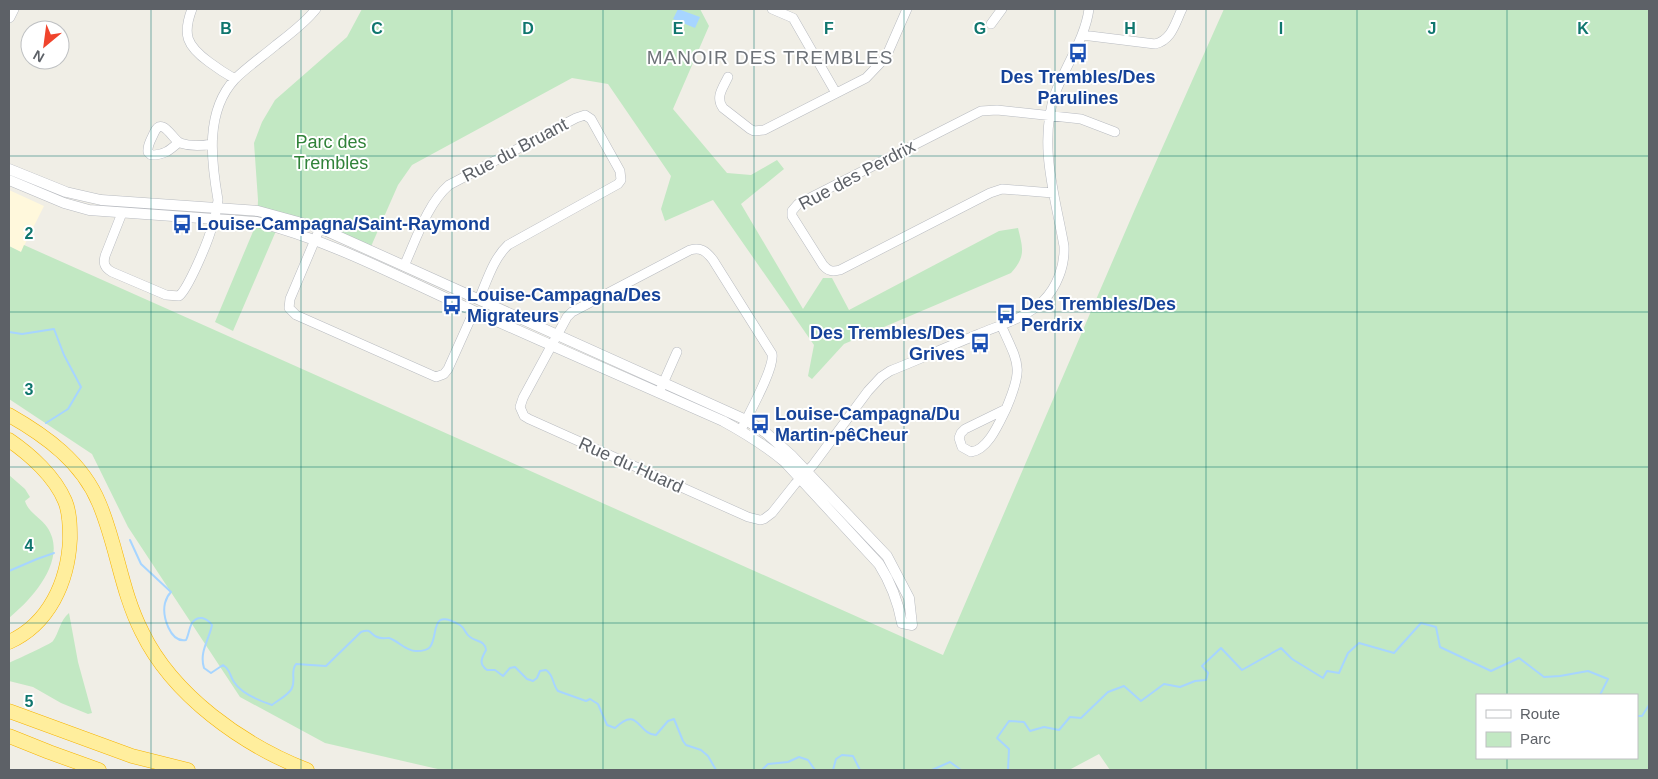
<svg xmlns="http://www.w3.org/2000/svg" width="1658" height="779" font-family="Arial,sans-serif">
<style>
.commercial{fill:#fff8dc}
.green{fill:#c2e8c3;fill-rule:evenodd}
.water{fill:#a7d5ff}
.lines{fill:none;stroke-linecap:round;stroke-linejoin:round}
.stream{stroke:#a7d5ff;stroke-width:2}
.minor-casing{stroke:#b8bbc0;stroke-width:10}
.tertiary-casing{stroke:#b8bbc0;stroke-width:11}
.secondary-casing{stroke:#b9bcc2;stroke-width:12}
.trunk-casing{stroke:#f6b400;stroke-width:15}
.minor{stroke:#fff;stroke-width:9}
.tertiary{stroke:#fff;stroke-width:10}
.secondary{stroke:#fff;stroke-width:11}
.trunk{stroke:#ffee9d;stroke-width:14}
.grid{fill:none;stroke:#0f766e;stroke-width:1;stroke-opacity:0.55}
.labels{text-anchor:middle;stroke-width:4;stroke-linejoin:round;paint-order:stroke}
.transit-label{font-size:18px;font-weight:bold;fill:#164399;stroke:#fff;text-anchor:start}
.park-label{font-size:18px;fill:#308239;stroke:#fff}
.street-label{font-size:18px;fill:#5d6167;stroke:#fff}
.neighbourhood-label{font-size:19px;letter-spacing:1px;fill:#6e7379;stroke:#fff}
.grid-label{font-size:16px;text-anchor:middle;font-weight:bold;fill:#0f766e;stroke:#fff;stroke-width:4;stroke-linejoin:round;paint-order:stroke}
</style>
<rect width="100%" height="100%" fill="#f0eee6"/>
<path class="commercial" d="M9 190 44 206 21 252 9 246Z"/>
<path class="green" d="M362 9H700L709 26 673 109 727 173 751 175 777 160 784 169 741 204 803 309 823 278H832L849 310 999 231 1018 228C1023 249 1026 256 1011 273L844 344 812 379 808 376 814 345 713 200 665 221 661 209 671 176 608 84 572 78 412 165 398 185 369 251 282 217 233 331 215 322 257 222 258 200 254 143 262 122 275 100 347 37Z
M1224 9H1649V770H1110L1099 754 1069 770H442L325 743 240 697 128 527 92 454 9 399V246L21 252 24 245 943 655 1135 209ZM1637 695V758H1477V695Z
M9 475 25 489 30 497 25 501C28 512 40 517 47 527 69 559 32 599 9 618Z
M69 613 78 662 92 713 88 714 61 703 33 687 9 681V663C15 660 51 644 53 641 59 633 60 620 69 613Z"/>
<path class="water" d="M678 9 700 17 695 28 673 19Z"/>
<g class="lines">
<path class="stream" d="M9 332 22 334 54 329 64 355 81 387 68 409 46 423
M130 540 141 564 171 592C168 595 166 599 165 603 162 616 170 643 186 640 190 633 189 617 202 618 207 619 209 621 212 625 209 640 199 652 204 668L211 673 223 665C231 670 229 675 234 682 241 693 260 701 272 705 278 700 289 695 292 688 296 679 290 672 296 664L326 666 361 632C371 628 370 634 377 637 381 639 385 638 389 638 399 641 405 651 416 651 421 651 427 651 430 647 439 635 429 607 460 625 465 628 465 634 470 637 476 642 485 640 486 650 482 658 478 663 487 670H495L503 676 510 668 515 667 527 679 533 681 537 678 540 671 546 670C554 675 552 684 558 691L586 701 590 699 598 704 607 725 615 728C639 705 637 734 656 735L668 721 674 719 683 741 686 745 701 750 708 756 716 770
M9 571 37 559 54 553
M1637 716H1642L1649 705
M762 770 768 764 788 762 799 757 808 760 815 770
M833 770 836 759 842 755 853 756 860 770
M932 770 950 762 961 770
M1008 770 1009 749 997 738 1009 721 1024 722 1030 731 1044 727 1059 730 1070 717 1081 718 1108 692 1124 686 1141 701 1164 684 1180 687 1195 681 1206 680 1208 673 1202 666 1221 648 1242 670 1281 648 1292 659 1323 678 1327 671 1339 673 1348 653 1359 643 1394 653 1421 623 1436 627 1440 647 1491 671 1519 658 1544 677 1560 676 1588 671 1608 679 1600 695"/>
<defs>
<path id="minor" d="M192 9C182 35 187 46 209 62 217 68 226 74 235 79
M772 9 793 18 836 93
M991 24 1002 9
M1082 35 1155 44C1172 40 1175 23 1182 9
M728 77C723 88 715 97 723 108L750 129 754 131 764 130 866 78 886 57 907 9
M179 142C169 151 164 155 151 155L148 152C147 145 151 140 154 133 162 115 173 140 180 143 189 146 202 146 212 144
M1053 193 1002 189 990 193 840 270C832 272 828 271 823 265L792 216V211L798 204 981 111 997 110 1081 119 1115 132
M122 213 105 256C103 264 105 268 112 272L166 295 179 296C188 289 209 240 212 226 215 218 217 208 218 200 211 160 205 111 235 79 247 67 263 56 276 45 290 34 305 23 316 9
M320 228 290 299 289 308 296 315 436 377 444 374 448 369 474 311
M404 266C416 240 427 204 449 185L576 118 585 115 591 119 620 171 621 180 618 184 508 245C493 259 487 281 479 299
M1001 325C1019 365 1024 367 1006 409L965 429 961 433 959 438 962 447 971 452C988 450 999 423 1006 409
M661 388 677 352
M741 430C748 415 775 368 772 354L713 260C706 251 701 247 690 250L572 312 567 317 523 398 520 407 524 416 529 419 748 517 760 520 764 519 772 513 795 484 813 465 868 391 881 377 890 371C920 359 949 346 979 334 1000 325 1026 318 1043 301 1057 287 1065 266 1064 246 1055 195 1038 145 1055 94 1065 66 1085 39 1089 9"/>
<path id="tertiary" d="M9 169 66 192 101 200 258 211 320 228 746 420 765 432 791 455 887 556 909 598 912 625 902 623C898 601 891 583 879 564L785 462C766 446 745 433 723 421 641 384 557 348 474 311 402 279 333 241 257 222L89 210 64 203 9 180"/>
<path id="secondary" d="M9 17 13 9"/>
<path id="trunk" d="M9 415C46 436 82 462 99 503 117 545 121 591 142 632 173 696 243 745 307 770
M9 440C31 455 55 477 65 501 70 513 70 527 70 539 68 582 49 624 9 642
M9 711 132 756 188 770
M9 736 49 752 99 770"/>
</defs>
<use href="#minor" class="minor-casing"/>
<use href="#tertiary" class="tertiary-casing"/>
<use href="#secondary" class="secondary-casing"/>
<use href="#trunk" class="trunk-casing"/>
<use href="#minor" class="minor"/>
<use href="#tertiary" class="tertiary"/>
<use href="#secondary" class="secondary"/>
<use href="#trunk" class="trunk"/>
</g>
<path class="grid" d="M151 9V770M301 9V770M452 9V770M603 9V770M754 9V770M904 9V770M1055 9V770M1206 9V770M1357 9V770M1507 9V695M9 156H1649M9 312H1649M9 467H1649M9 623H1649M1507 758V770"/>
<defs>
<symbol id="bus-bare" viewBox="-9 -9 18 18"><path d="M-5-6H5V4H4V6H2V4H-2V6H-4V4H-5ZM-3.5-4V0h7V-4ZM-3.5 1.2v1.5H-2V1.2ZM2 1.2v1.5H3.5V1.2Z" fill="#1a4fb4" stroke="#fff" stroke-width="2.5" paint-order="stroke"/></symbol>
</defs>
<g fill-rule="evenodd">
<use href="#bus-bare" x="1064" y="39" width="28" height="28"/>
<use href="#bus-bare" x="168" y="210" width="28" height="28"/>
<use href="#bus-bare" x="438" y="291" width="28" height="28"/>
<use href="#bus-bare" x="992" y="300" width="28" height="28"/>
<use href="#bus-bare" x="966" y="329" width="28" height="28"/>
<use href="#bus-bare" x="746" y="410" width="28" height="28"/>
</g>
<g class="labels">
<g class="transit-label">
<text x="1078" y="83" text-anchor="middle">Des Trembles/Des<tspan x="1078" dy="21">Parulines</tspan></text>
<text x="197" y="230">Louise-Campagna/Saint-Raymond</text>
<text x="467" y="301">Louise-Campagna/Des<tspan x="467" dy="21">Migrateurs</tspan></text>
<text x="1021" y="310">Des Trembles/Des<tspan x="1021" dy="21">Perdrix</tspan></text>
<text x="965" y="339" text-anchor="end">Des Trembles/Des<tspan x="965" dy="21">Grives</tspan></text>
<text x="775" y="420">Louise-Campagna/Du<tspan x="775" dy="21">Martin-pêCheur</tspan></text>
</g>
<g class="park-label">
<text x="331" y="148">Parc des<tspan x="331" dy="21">Trembles</tspan></text>
</g>
<g class="street-label">
<text transform="translate(515 150) rotate(-28)" y="6">Rue du Bruant</text>
<text transform="translate(857 175) rotate(-28)" y="6">Rue des Perdrix</text>
<text transform="translate(631 465) rotate(24)" y="6">Rue du Huard</text>
</g>
<g class="neighbourhood-label">
<text x="770" y="64">MANOIR DES TREMBLES</text>
</g>
</g>
<g class="grid-label">
<text x="226" y="34">B</text>
<text x="377" y="34">C</text>
<text x="528" y="34">D</text>
<text x="678" y="34">E</text>
<text x="829" y="34">F</text>
<text x="980" y="34">G</text>
<text x="1130" y="34">H</text>
<text x="1281" y="34">I</text>
<text x="1432" y="34">J</text>
<text x="1583" y="34">K</text>
<text x="29" y="239">2</text>
<text x="29" y="395">3</text>
<text x="29" y="551">4</text>
<text x="29" y="707">5</text>
</g>
<rect width="1658" height="779" fill="none" stroke="#5d6167" stroke-width="20"/>
<rect x="1476" y="694" width="162" height="65" fill="#ffffff" stroke="#bec0c2"/>
<rect x="1486" y="710" width="25" height="8" fill="#ffffff" stroke="#bec0c2"/>
<text x="1520" y="719" font-size="15" fill="#5d6167">Route</text>
<rect x="1486" y="732" width="25" height="15" fill="#c2e8c3" stroke="#bec0c2"/>
<text x="1520" y="744" font-size="15" fill="#5d6167">Parc</text>
<g transform="translate(45 45) rotate(209)"><circle r="24" fill="#ffffff" stroke="#bec0c2"/>
<path d="M0-4L9 19L0 12L-9 19Z" fill="#f0442c"/>
<text y="-8" font-size="14" font-weight="bold" text-anchor="middle" fill="#5d6167">N</text>
</g>
</svg>
